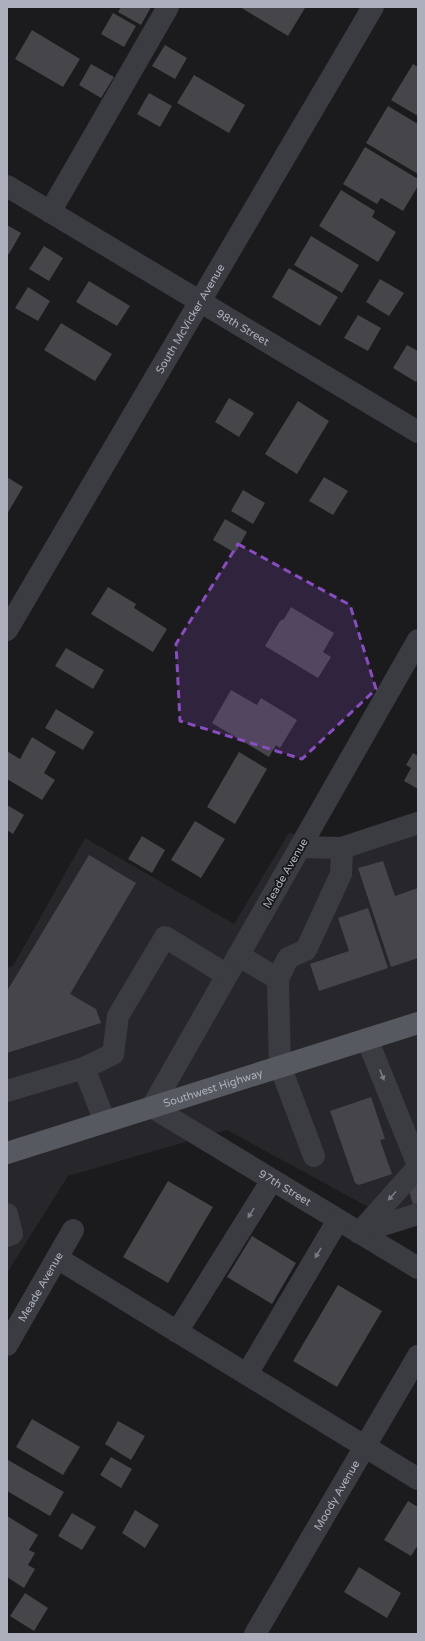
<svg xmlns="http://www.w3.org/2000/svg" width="425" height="1641" font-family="'Varela Round',sans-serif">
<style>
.built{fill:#27262a}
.building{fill:#45454a}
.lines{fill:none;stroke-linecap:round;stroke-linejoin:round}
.minor{stroke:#3b3c42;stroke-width:22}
.major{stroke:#575961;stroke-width:22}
.oneway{fill:#7a7c85}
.marked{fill:#884dbe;fill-opacity:0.2;stroke:#884dbe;stroke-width:3;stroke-dasharray:8 5;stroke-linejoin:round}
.labels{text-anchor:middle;stroke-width:3.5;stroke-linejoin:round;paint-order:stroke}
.street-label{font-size:11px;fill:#adb0bc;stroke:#161518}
</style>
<rect width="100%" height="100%" fill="#1b1a1d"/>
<path class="built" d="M418 811V1223L405 1227 227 1130 68 1176 7 1273V968L13 966 85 838 234 924 289 833 330 840Z"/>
<path class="building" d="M121 7H151L141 25 118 12Z
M240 7H304L305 8 288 36Z
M113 13 136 26 124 47 101 34Z
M32 30 80 59 63 87 15 59Z
M165 45 187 58 175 79 152 66Z
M91 64 114 77 101 98 79 85Z
M413 64 418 67V116L391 100Z
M194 75 245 105 229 133 177 103Z
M149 93 172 106 160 127 137 114Z
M388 106 418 124V174L366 143Z
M365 147 418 179V186L403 211 381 198 377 204 343 184Z
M341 190 375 211 372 217 396 232 378 262 319 226Z
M7 225 21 233 9 254 7 253Z
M311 236 359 265 342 293 294 265Z
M44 246 63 258 49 281 29 269Z
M289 268 338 297 320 326 272 297Z
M380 279 404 293 389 316 366 302Z
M89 281 130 306 117 326 76 302Z
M28 287 50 301 38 321 15 308Z
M358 315 381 328 368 351 344 338Z
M61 323 112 354 95 381 44 350Z
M407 345 418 351V379L416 382 393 368Z
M229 398 254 413 239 437 215 422Z
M298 401 329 421 297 474 265 454Z
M7 477 23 487 7 514Z
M324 477 348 491 333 515 309 501Z
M243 490 265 503 253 524 231 511Z
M225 519 247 532 235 553 213 540Z
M108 587 136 604 134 608 167 629 153 652 91 614Z
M291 607 334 633 323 652 331 657 318 678 265 646 280 621 284 619Z
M66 648 104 670 93 689 55 666Z
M231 690 257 705 261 698 297 720 280 748 276 745 269 757 212 723Z
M56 709 94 732 83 750 45 728Z
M32 737 56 752 44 773 55 780 42 800 7 779V751L20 759Z
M239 752 267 769 235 824 207 807Z
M413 753 418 756V789L404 781 411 768 406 765Z
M7 805 24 815 13 834 7 830Z
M195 821 225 839 201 878 171 860Z
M142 836 165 850 152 873 128 859Z
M89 855 136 883 70 994 96 1009 101 1023 7 1053V991Z
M383 861 395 896 418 888V958L391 967 358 868Z
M368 908 388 968 319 991 310 964 349 951 338 918Z
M371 1097 385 1139 380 1140 392 1174 359 1185 355 1183 330 1111Z
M418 1180V1207L414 1208 407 1184Z
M168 1181 213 1207 168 1283 123 1257Z
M252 1236 296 1263 272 1304 227 1277Z
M338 1285 382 1311 337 1387 293 1361Z
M32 1419 80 1447 63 1475 16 1447Z
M118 1421 145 1436 131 1460 105 1444Z
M111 1457 132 1469 121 1488 100 1475Z
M8 1460 64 1492 50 1516 7 1491Z
M408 1501 418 1507V1545L411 1556 384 1540Z
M135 1510 159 1525 145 1548 122 1533Z
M72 1513 96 1527 82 1550 58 1536Z
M7 1516 38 1535 29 1550 35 1553 28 1565 35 1569 24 1588 7 1577Z
M359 1567 401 1593 387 1618 344 1592Z
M25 1593 48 1608 34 1631 10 1616Z"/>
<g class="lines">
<g class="minor">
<path id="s1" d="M7 186 418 432"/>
<path d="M50 212 168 7"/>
<path id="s2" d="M7 630 373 7"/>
<path id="s3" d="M418 640 152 1107 418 1268"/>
<path d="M300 847 342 848 418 823"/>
<path d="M238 955 278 979 280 1066 314 1156"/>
<path d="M278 979 288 958 306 950 341 874 342 848"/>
<path d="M367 1039 418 1165"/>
<path d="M84 1068 113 1054 118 1016 165 937 227 975"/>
<path d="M7 1091 84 1068 105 1122"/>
<path d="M7 1214 12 1234 7 1236"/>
<path d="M360 1232 418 1214"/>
<path d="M359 1233 418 1167"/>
<path d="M57 1258 418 1479"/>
<path d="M177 1332 272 1180"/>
<path id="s4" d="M7 1345 73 1230"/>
<path d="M247 1374 338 1220"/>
<path id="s5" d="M255 1634 418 1356"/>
</g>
<path class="major" id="s6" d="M7 1153 418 1023"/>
</g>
<defs><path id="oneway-solid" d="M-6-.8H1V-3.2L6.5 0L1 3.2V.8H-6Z"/></defs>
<g class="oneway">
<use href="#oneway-solid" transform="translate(382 1075) rotate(68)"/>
<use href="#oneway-solid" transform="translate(392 1196) rotate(132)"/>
<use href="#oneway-solid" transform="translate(251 1213) rotate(122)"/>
<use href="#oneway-solid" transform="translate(318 1253) rotate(121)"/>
</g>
<path class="marked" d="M238 544 350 605 376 689 302 759 180 721 176 644Z"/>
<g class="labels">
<g class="street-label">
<text dy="4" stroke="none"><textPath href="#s2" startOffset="361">South McVicker Avenue</textPath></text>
<text dy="4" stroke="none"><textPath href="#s1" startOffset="275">98th Street</textPath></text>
<text transform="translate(285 873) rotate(-60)" y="4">Meade Avenue</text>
<text dy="4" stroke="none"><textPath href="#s6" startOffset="216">Southwest Highway</textPath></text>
<text dy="4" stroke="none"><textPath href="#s3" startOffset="693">97th Street</textPath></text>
<text dy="4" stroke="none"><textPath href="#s4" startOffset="67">Meade Avenue</textPath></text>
<text dy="4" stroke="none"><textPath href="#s5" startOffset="161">Moody Avenue</textPath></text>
</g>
</g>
<rect width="425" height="1641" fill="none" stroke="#adb0bc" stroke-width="16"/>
</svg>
